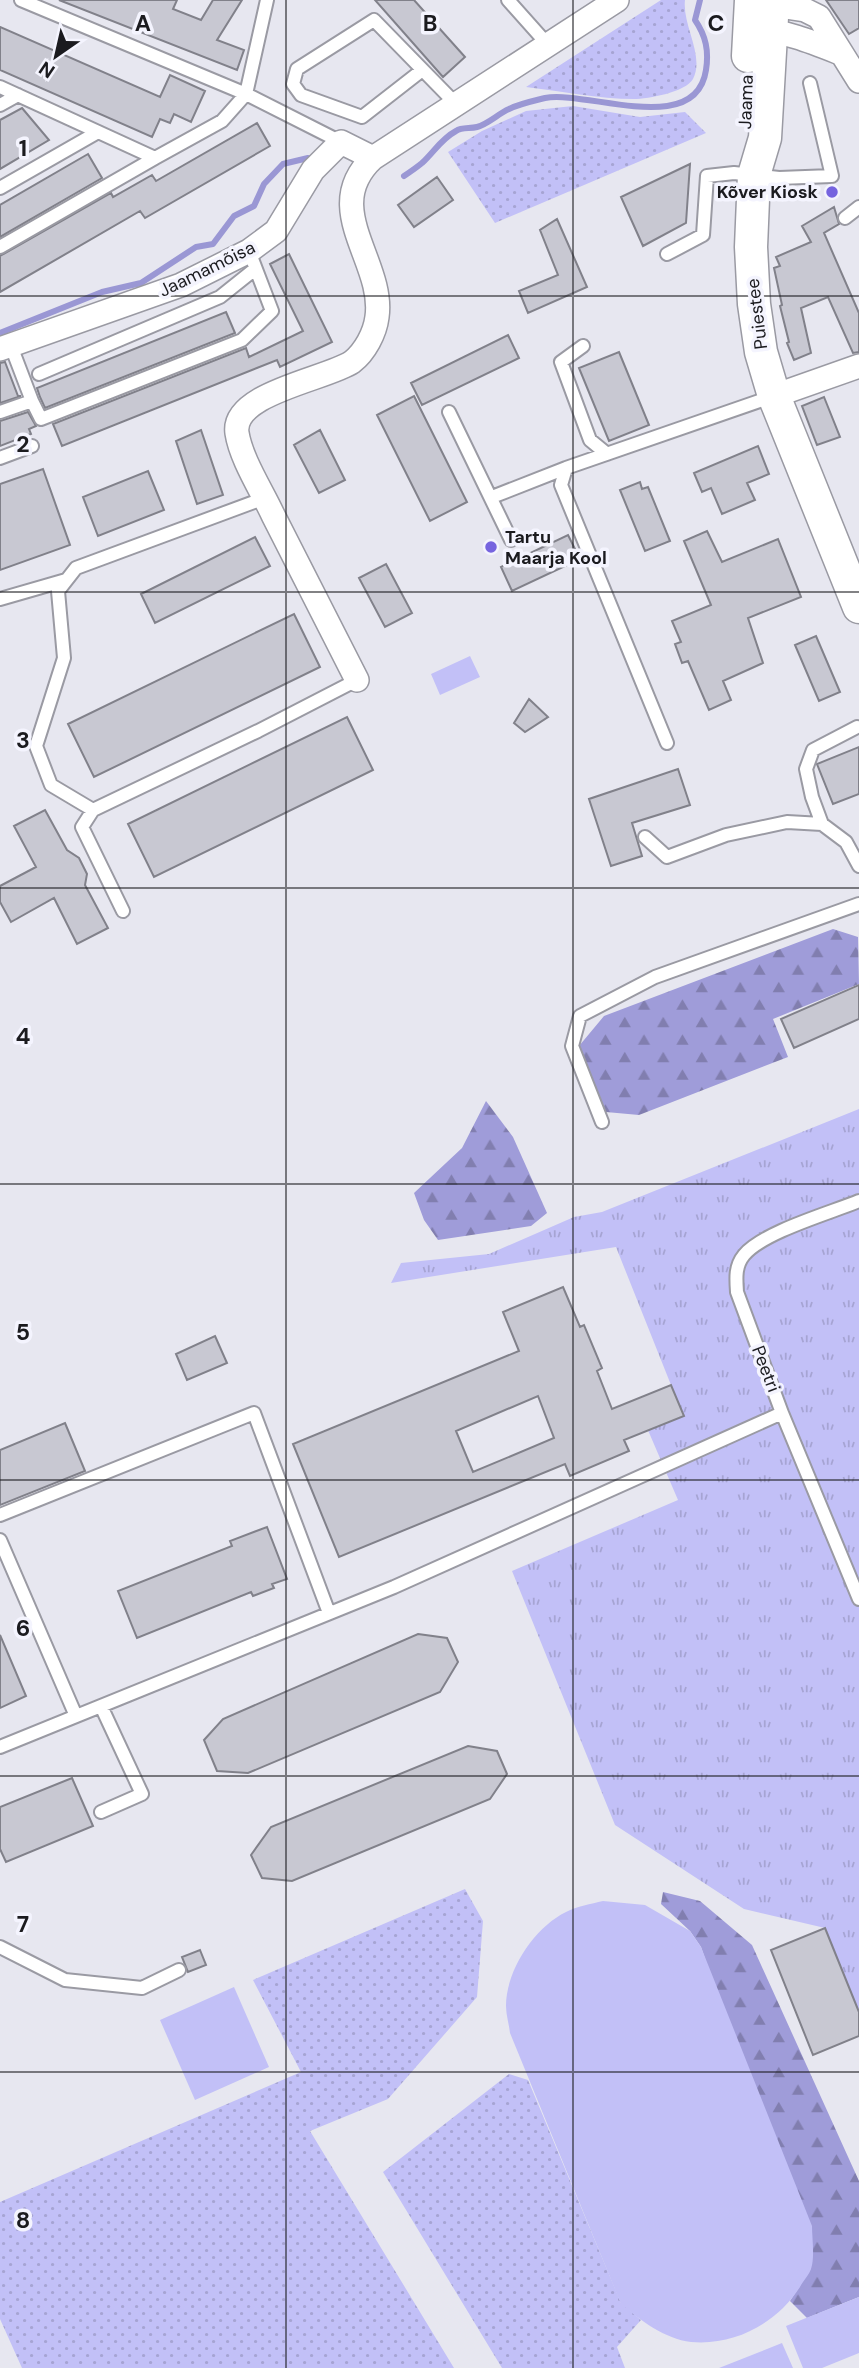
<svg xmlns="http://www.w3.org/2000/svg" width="859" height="2368" font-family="'DM Sans',sans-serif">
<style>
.grass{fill:url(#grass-dots)}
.forest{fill:url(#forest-firs)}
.park{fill:url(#park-tufts)}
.pitch{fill:#c2c0f7}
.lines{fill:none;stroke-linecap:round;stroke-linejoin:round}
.stream{stroke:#9a97d4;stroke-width:6}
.building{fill:#c8c8d2;stroke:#81818a;stroke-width:2;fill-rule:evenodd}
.service-casing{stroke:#9a9aa3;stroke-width:16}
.minor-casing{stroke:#9a9aa3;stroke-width:26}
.secondary-casing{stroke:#9a9aa3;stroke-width:35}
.service{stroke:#fff;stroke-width:12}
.minor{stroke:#fff;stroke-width:23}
.secondary{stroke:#fff;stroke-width:32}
.grid{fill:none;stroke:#1b1b1f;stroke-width:2;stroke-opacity:0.55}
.poi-dot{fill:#7664df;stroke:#f4f4fe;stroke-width:2.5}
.labels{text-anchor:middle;stroke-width:7;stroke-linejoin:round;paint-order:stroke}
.street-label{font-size:18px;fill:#1b1b1f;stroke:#f4f4fe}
.poi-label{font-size:18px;font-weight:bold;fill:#1b1b1f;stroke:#f4f4fe;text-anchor:end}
.grid-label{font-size:23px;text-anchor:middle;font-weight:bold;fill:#1b1b1f;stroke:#f4f4fe;stroke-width:7;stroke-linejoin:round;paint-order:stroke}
</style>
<defs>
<pattern id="grass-dots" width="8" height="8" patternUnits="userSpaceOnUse" patternTransform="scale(1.75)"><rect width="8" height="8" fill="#c2c0f7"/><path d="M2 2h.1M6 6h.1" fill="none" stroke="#a6a4d3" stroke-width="1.8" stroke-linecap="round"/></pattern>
<pattern id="forest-firs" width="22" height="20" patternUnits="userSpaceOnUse" patternTransform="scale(1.75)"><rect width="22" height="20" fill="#9f9cd9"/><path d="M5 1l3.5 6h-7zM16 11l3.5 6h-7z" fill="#817eaf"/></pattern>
<pattern id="park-tufts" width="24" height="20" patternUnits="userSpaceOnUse" patternTransform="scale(1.75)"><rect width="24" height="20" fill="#c2c0f7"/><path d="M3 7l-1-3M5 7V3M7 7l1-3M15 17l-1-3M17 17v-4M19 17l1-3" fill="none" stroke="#a6a4d3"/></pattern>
</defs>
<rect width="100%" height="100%" fill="#e7e7f0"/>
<path class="grass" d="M661 0H685C682 25 705 56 693 79 686 92 648 99 634 99 599 99 560 91 526 87Z
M573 106 640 117 685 112 706 133 495 223 448 152 482 131 526 111Z
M465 1889 483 1921 477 1997 388 2099 310 2131 454 2368H22L0 2319V2202L301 2072 253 1980Z
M509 2074 528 2080 621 2303 641 2320 617 2347 625 2368H502L383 2172Z"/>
<path class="forest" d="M833 929 858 937 859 984 773 1019 788 1057 639 1115 606 1112 579 1046 604 1016Z
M486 1101 513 1137 547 1213 531 1226 438 1240 424 1220 414 1193 462 1148Z
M663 1892 700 1901 752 1945 859 2181V2297L807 2318 790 2301 811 2268 701 1947 690 1931 661 1904Z"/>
<path class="park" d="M859 1109V2012L825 1928 744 1909 615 1825 512 1571 678 1500 635 1400 671 1385 616 1247 391 1283 401 1263 489 1254 574 1217 602 1212Z"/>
<path class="pitch" d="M470 656 480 677 440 695 431 674Z
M603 1901 645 1905 690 1931 701 1947 812 2226C812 2238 815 2257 811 2269 809 2275 803 2281 800 2287 777 2323 735 2346 691 2342 665 2339 640 2320 621 2304L510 2033C509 2024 506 2015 506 2006 506 1970 535 1927 566 1912 577 1906 591 1904 603 1901Z
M234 1987 269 2067 195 2100 160 2020Z
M859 2297V2353L822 2368H803L786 2326Z
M782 2343 793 2368H719Z"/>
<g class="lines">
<path class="stream" d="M404 176C410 172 416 168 422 163 434 152 441 139 456 131 462 127 470 129 477 127 488 124 498 114 509 109 519 104 533 101 545 98 587 90 696 138 706 70 709 51 706 36 695 20L700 0
M0 333 102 292 141 283 196 247 213 244 234 216 254 206 264 184 283 164 308 158"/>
</g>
<path class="building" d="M59 0H177L173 9 201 20 213 0H242L217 40 244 50 237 70Z
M375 0H414L465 57 443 77Z
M826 0H859V28L849 34Z
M0 27 160 97 170 75 205 91 191 122 174 114 170 123 160 119 152 137 0 70Z
M22 108 49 140 0 169V120Z
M257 123 270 146 145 218 140 211 0 292V256L111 193 113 197 152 175 156 181Z
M88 154 102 178 0 237V205Z
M690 164 686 223 643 246 621 197Z
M437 177 453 200 414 227 398 205Z
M834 207 839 224 824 233 859 313V352L853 353 828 297 801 308 811 353 794 360 787 343 789 342 780 306 782 305 774 268 780 266 776 257 811 242 802 226Z
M557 219 587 287 528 313 519 291 558 275 540 230Z
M289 254 332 342 280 367 277 360 62 446 53 424 246 348 249 357 303 331 270 264Z
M226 312 235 333 45 408 40 397 37 388Z
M508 335 519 358 422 405 411 383Z
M619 352 649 425 609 441 579 368Z
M5 362 18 396H21L0 403V363Z
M414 396 467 502 430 521 377 415Z
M824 397 840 437 817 445 802 406Z
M28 412 36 426 29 429 31 434 0 446V421Z
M201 430 223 495 197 504 176 441Z
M320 430 345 480 319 493 294 445Z
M758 446 769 474 747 483 755 500 722 514 711 488 702 492 694 473Z
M43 469 70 545 0 570V484Z
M148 471 164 510 98 536 83 497Z
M640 482 642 489 648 487 670 541 645 551 620 490Z
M707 531 722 562 778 539 801 597 748 618 763 663 723 681 731 700 709 710 688 661 682 663 675 644 681 642 672 621 711 605 684 541Z
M568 535 580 559 512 591 501 567Z
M255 537 270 566 155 623 141 594Z
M386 564 412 613 385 627 359 578Z
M294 614 320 667 94 777 68 724Z
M816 636 840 692 819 701 795 645Z
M529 699 548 717 525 732 514 723Z
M347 717 373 770 154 877 128 824Z
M859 747V794L833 804 817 764Z
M678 769 690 805 632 823 642 856 611 866 589 799Z
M45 810 67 850 79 858 87 874 85 885 108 928 77 944 54 898 11 922 0 902V886L36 867 14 826Z
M859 985V1019L794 1048 781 1019Z
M563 1287 580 1327 584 1325 602 1368 597 1371 612 1409 671 1385 684 1416 624 1440 629 1451 570 1476 565 1464 339 1557 293 1444 519 1351 503 1312ZM538 1396 554 1438 473 1472 456 1431Z
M215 1336 227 1363 187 1380 176 1354Z
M65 1423 85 1471 0 1505V1450Z
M267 1527 287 1579 272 1584 274 1588 253 1596 251 1592 137 1638 118 1591 232 1546 230 1541Z
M418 1634 447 1638 458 1662 440 1692 248 1773 217 1771 204 1740 223 1719Z
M0 1635 26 1696 0 1708Z
M468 1746 497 1751 507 1774 490 1799 292 1881 262 1878 251 1855 271 1827Z
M72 1778 93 1826 6 1862 0 1849V1807Z
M825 1928 859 2012V2036L813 2055 771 1950Z
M200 1950 206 1965 188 1972 182 1957Z"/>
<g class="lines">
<defs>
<path id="service" d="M21 0 246 94 341 142
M508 0 549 46
M421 71 362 117 301 95 293 84 297 69 374 20 456 104
M0 87 155 158 222 121 246 94 267 0
M0 105 18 95
M0 188 98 132
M845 218 859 207
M0 247 155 158
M667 254 703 235 707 176 734 173 779 178 832 176 810 83
M583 346 561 362 590 440 607 454
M39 374 220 297 255 269
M32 401 41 419 242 340 272 311 249 251
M0 412 32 401 11 346
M449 412 511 540
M0 458 32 446
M492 497 566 468
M0 599 66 580
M857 727 813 750 806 769 812 797 822 824 846 842 859 866
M667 743 561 485 566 468 774 396
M93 810 51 785 36 746 64 658 58 591 76 568 265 498
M645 837 667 857 726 835 787 822 822 824
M123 911 82 827 93 810 258 731 357 680
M602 1122 572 1046 580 1016 655 977 859 904
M859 1201C830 1213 763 1232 744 1255 735 1266 736 1278 737 1292L782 1413 859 1599
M0 1515 254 1413 329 1613
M0 1540 76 1716
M101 1706 142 1794 101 1812
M0 1747 394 1587 782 1413
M0 1947 65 1980 142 1988 179 1970"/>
<path id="minor" d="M760 3 805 10 819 17 859 81
M756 29C785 31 812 42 840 53
M0 349 181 285 249 251 276 231 313 170 341 142 373 158 617 0
M774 396 859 366
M357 680C329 625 301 570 273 515 262 491 241 459 237 433 231 393 327 379 352 362 365 352 375 333 377 317 385 262 319 208 373 158"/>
<path id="secondary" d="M773 0 765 138 754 175 751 247 754 304 761 352 774 396 859 607
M748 56 751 0"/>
</defs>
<use href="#service" class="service-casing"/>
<use href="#minor" class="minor-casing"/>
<use href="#secondary" class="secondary-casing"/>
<use href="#service" class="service"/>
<use href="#minor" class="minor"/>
<use href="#secondary" class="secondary"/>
</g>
<path class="grid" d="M286 0V2368M573 0V2368M0 296H859M0 592H859M0 888H859M0 1184H859M0 1480H859M0 1776H859M0 2072H859"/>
<g class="poi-dot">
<circle cx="832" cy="192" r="7"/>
<circle cx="491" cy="547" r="7"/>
</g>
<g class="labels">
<g class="street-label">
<text transform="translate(746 102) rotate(-88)" y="6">Jaama</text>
<text transform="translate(207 269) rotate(-26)" y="6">Jaamamõisa</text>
<text transform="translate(757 314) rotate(-97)" y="6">Puiestee</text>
<text transform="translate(766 1369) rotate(69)" y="6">Peetri</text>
</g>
<g class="poi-label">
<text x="818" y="198">Kõver Kiosk</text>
<text x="505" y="543" text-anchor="start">Tartu<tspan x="505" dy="21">Maarja Kool</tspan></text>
</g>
</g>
<g class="grid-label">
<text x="143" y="31">A</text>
<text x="430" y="31">B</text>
<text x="716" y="31">C</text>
<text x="23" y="156">1</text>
<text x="23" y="452">2</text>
<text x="23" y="748">3</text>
<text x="23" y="1044">4</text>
<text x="23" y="1340">5</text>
<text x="23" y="1636">6</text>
<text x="23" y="1932">7</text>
<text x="23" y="2228">8</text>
</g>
<g transform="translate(56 56) rotate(214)" stroke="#f4f4fe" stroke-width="5" paint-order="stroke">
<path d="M0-5L12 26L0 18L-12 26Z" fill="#1b1b1f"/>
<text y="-10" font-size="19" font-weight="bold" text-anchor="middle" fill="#1b1b1f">N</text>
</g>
</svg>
